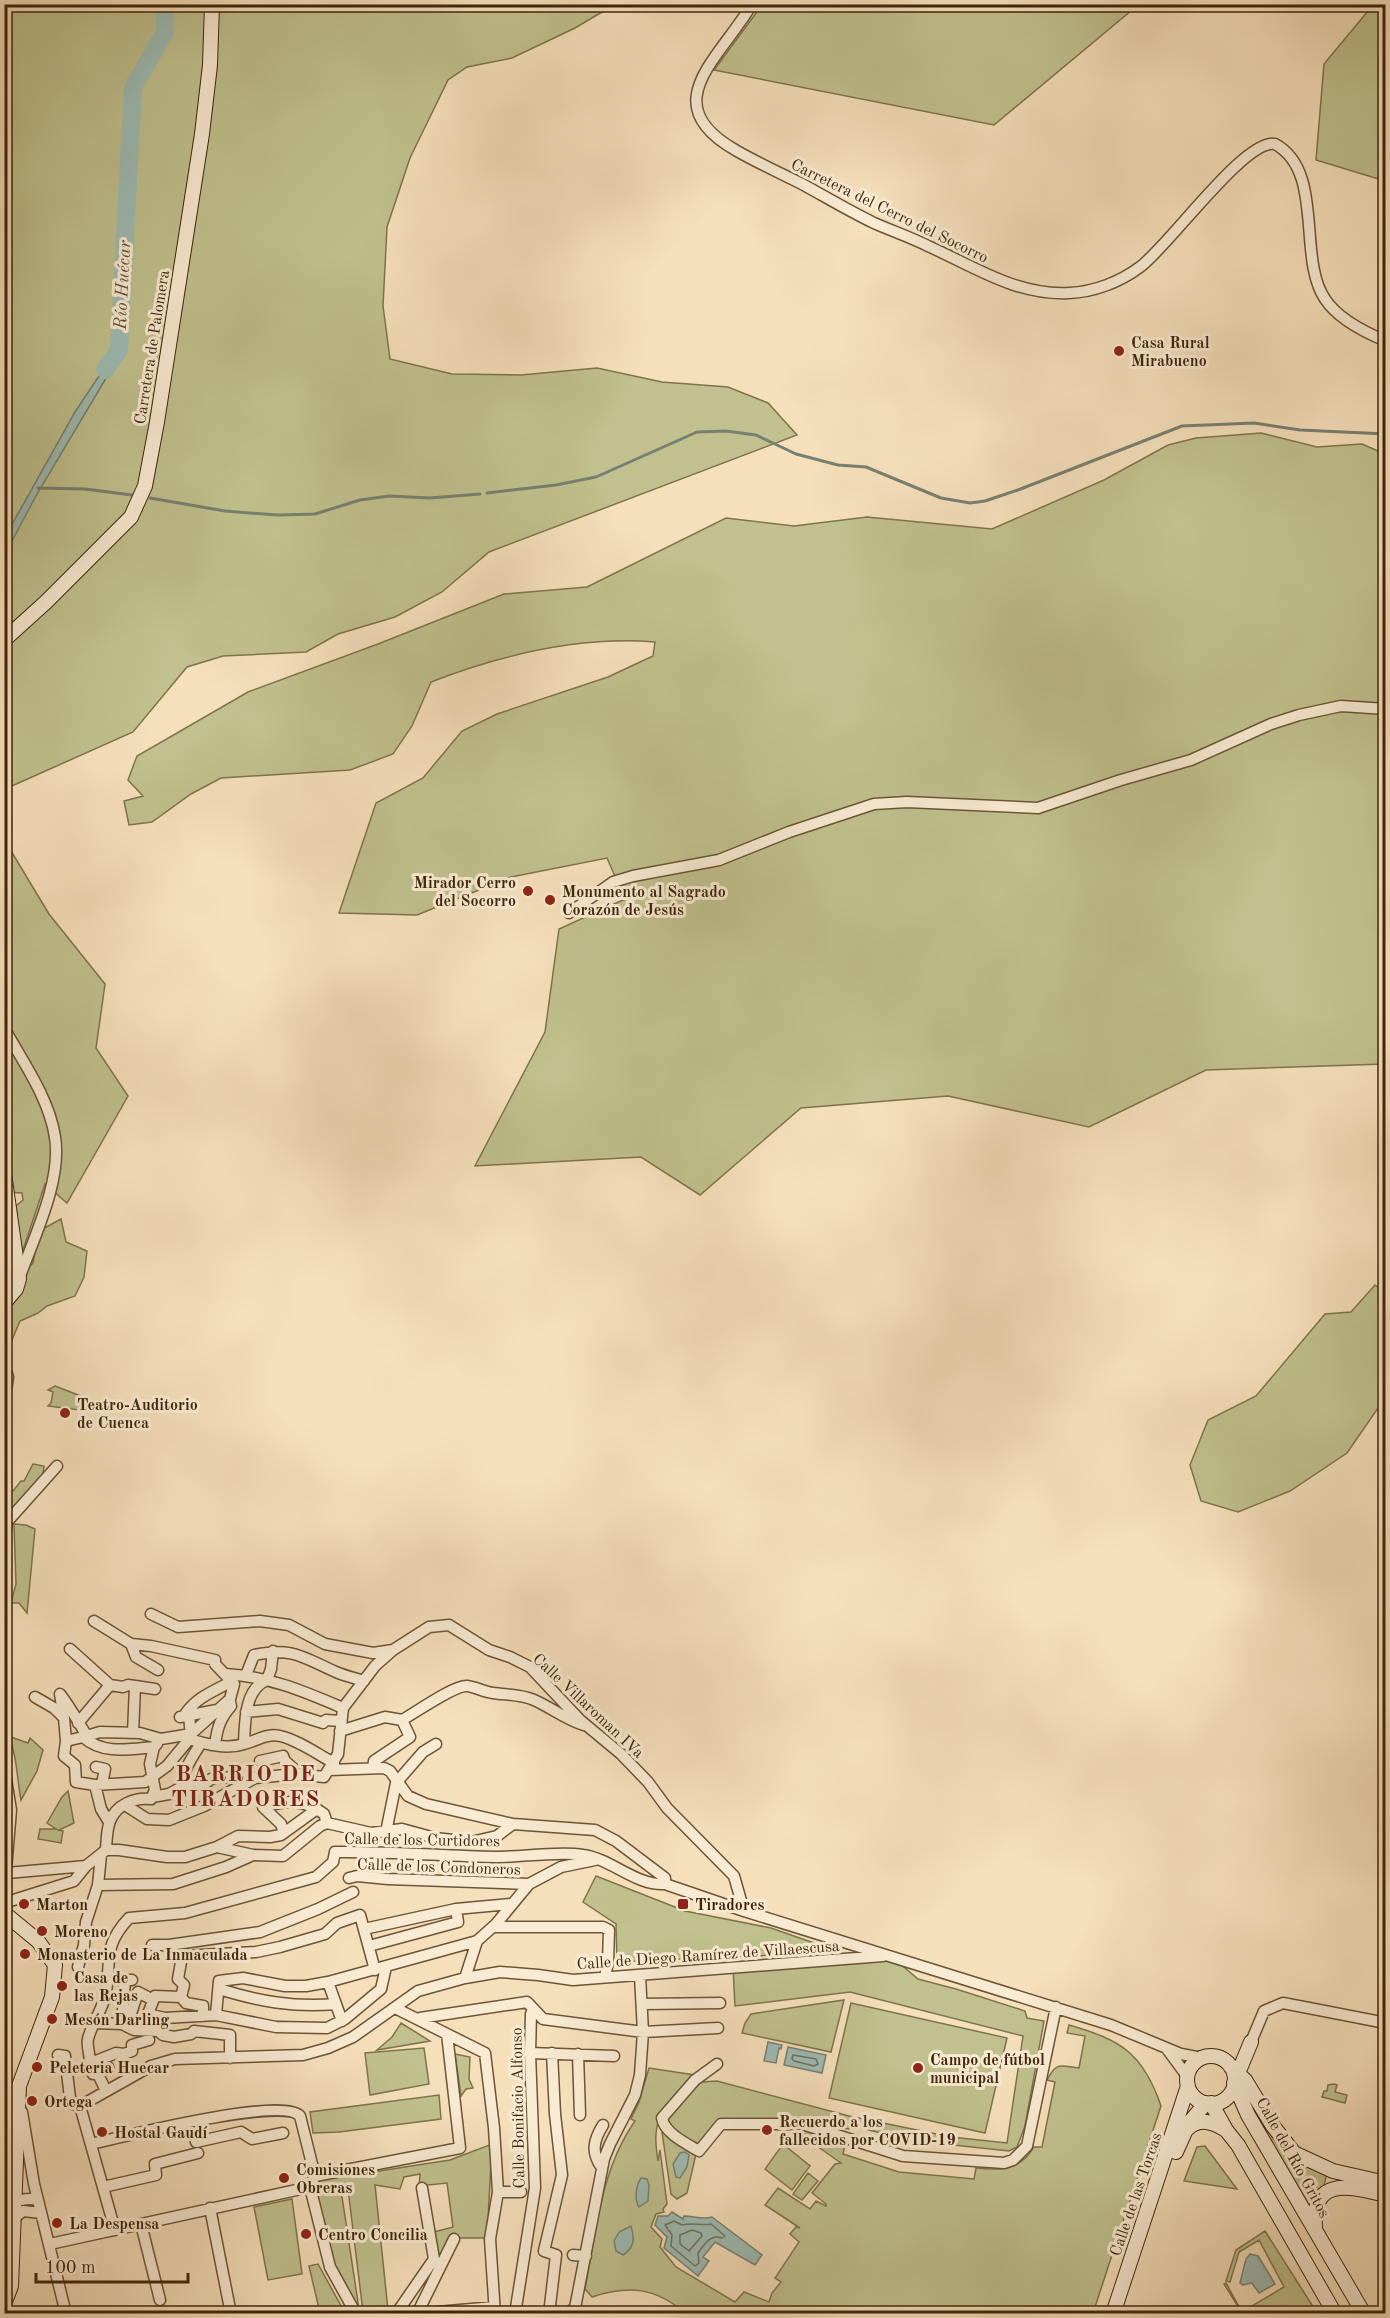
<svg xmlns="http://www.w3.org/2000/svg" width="1390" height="2318" font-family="'Old Standard TT',serif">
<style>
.green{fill:#c0c18e;stroke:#7f734c;stroke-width:1.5;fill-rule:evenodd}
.water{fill:#9dbcb5;stroke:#778071;stroke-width:1.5}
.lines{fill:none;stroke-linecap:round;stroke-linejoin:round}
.shore{stroke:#6e7060;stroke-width:1.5}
.stream{stroke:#778071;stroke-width:3}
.river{stroke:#9dbcb5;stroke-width:18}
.street-casing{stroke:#6c5436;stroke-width:13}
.secondary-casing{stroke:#3e250a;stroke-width:16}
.street{stroke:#f9ebd3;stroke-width:10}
.secondary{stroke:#f9ebd3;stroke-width:14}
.poi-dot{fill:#8f2418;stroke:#f9ebd3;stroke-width:2}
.labels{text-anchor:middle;stroke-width:6;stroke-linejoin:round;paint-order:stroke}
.street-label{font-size:16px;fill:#3e250a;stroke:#f9ebd3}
.poi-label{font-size:16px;font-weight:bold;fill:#3e250a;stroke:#f9ebd3;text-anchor:start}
.water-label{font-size:18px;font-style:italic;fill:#5a523d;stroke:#f9ebd3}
.district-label{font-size:22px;font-weight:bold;letter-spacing:1.5px;fill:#7a1f14;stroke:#f9ebd3}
</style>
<rect width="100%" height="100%" fill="#f6e0bc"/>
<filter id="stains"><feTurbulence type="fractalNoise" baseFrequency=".00333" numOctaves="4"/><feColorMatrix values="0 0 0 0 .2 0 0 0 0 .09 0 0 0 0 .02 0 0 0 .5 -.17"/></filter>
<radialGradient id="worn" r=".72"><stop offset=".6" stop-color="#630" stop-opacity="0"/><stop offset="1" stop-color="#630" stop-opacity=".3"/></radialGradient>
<path class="green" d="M4 5H614L575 28 512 58 467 67 448 80 410 158 387 227 383 306 390 359 452 374 521 375 597 368 662 382 728 387 768 403 797 435 489 552 442 592 395 617 338 634 306 652 223 656 187 667 133 732 5 789Z
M762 5V4L1138 5 994 125 714 70Z
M1373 5H1385V181L1316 160 1324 64Z
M1261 433 1317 447 1362 444 1385 454V1064L1206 1070 1089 1127 948 1096 801 1108 700 1195 641 1157 475 1166 545 1032 559 929 625 899 607 858 511 877 417 915 339 913 376 803 423 778 462 731 497 714 608 677 653 656 655 642C580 636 501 655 431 682L412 726 393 754 350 770 221 778 191 794 152 822 129 825 124 801 143 796 128 780 137 756 248 692 378 644 504 594 587 587 726 518 794 526 867 517 992 529 1104 480 1168 445 1196 438Z
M5 841 49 914 105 984 96 1048 128 1096 67 1203 45 1184 21 1256 16 1206 23 1200 22 1193 6 1192 5 1230Z
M61 1219 66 1242 87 1251 84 1277 75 1296 47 1306 38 1313 20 1321 6 1354 4 1290 33 1263 39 1231Z
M1375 1285 1385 1293V1398L1347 1453 1290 1491 1238 1512 1201 1501 1190 1465 1208 1420 1256 1396 1325 1314 1351 1312Z
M55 1386 86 1398 85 1402H81L80 1410 48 1406 51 1403 53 1392 48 1390Z
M33 1464 44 1466 43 1475 8 1514 10 1488 13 1491 21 1481H24Z
M14 1524 26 1525 35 1529 27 1613 19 1603H11L16 1584Z
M8 1736 28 1743 30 1738 43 1750 37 1771 21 1800C17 1780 17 1753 8 1736Z
M68 1791 74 1823 59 1830 63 1831 61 1843 38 1839 40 1829H56L47 1823 62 1797Z
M596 1876 685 1911 771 1928 840 1952 617 1962 616 1924 583 1902Z
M891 1956 918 1979 956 1989 1025 2011 1027 2018 1044 2021 1025 2126 1017 2147 1009 2151 907 2140 850 2125 849 2129 841 2128 838 2134 846 2139 843 2154 899 2172 974 2179 976 2168C1001 2171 1020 2170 1034 2147H1042L1055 2082 1047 2080C1057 2061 1060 2066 1079 2068L1085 2036 1067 2033 1069 2025C1121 2040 1143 2053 1161 2106L1093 2313 686 2314C656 2287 628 2285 592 2297L585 2289C596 2231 601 2169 635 2121L631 2119 639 2102 649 2068 695 2075 701 2082 717 2081 849 2116 951 2137 1007 2143 1023 2036 850 1992 735 2006 733 1968ZM662 2112 682 2141 699 2151 721 2124H802L801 2135 841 2163 835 2164 812 2193 826 2204V2206L816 2201 810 2209 778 2188 765 2205 800 2228 796 2227 790 2234 799 2242 775 2278 781 2282 772 2293 769 2302 744 2292 735 2302 676 2267 660 2247 662 2239 651 2227 656 2214 664 2212 663 2209 667 2204 660 2150 658 2161C655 2142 654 2129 662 2112Z
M844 2000 831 2052 742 2033 745 2023 751 2014Z
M851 2003 1007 2038 985 2133 829 2098Z
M401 2023 430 2041 377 2050 392 2037Z
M424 2048 429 2084 370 2095 365 2053Z
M455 2054 470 2057 469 2079 473 2088 466 2089 461 2096Z
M1334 2084 1337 2085 1335 2092 1347 2095 1345 2103 1322 2097 1324 2091H1327L1328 2085Z
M439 2095 441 2119 339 2132 313 2133 310 2112Z
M1267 2124C1287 2158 1288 2160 1327 2172L1324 2186 1311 2209 1262 2127Z
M667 2130 696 2154 687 2193 677 2199 671 2194 662 2132Z
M492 2144 487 2238H451L443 2256 438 2259 434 2232 453 2227 447 2183 419 2186 420 2174 404 2177 400 2189 375 2185 388 2310 363 2312 348 2189 341 2190 359 2309 332 2266 313 2189 321 2180 450 2160Z
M783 2144 810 2166 792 2190 765 2169Z
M1205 2146 1237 2189 1184 2181 1197 2147Z
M808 2173 818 2181 802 2200 793 2194Z
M292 2199 302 2274 268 2280 254 2207Z
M1265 2231 1317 2313H1302L1298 2309 1289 2313H1242L1224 2284 1226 2283 1242 2312 1284 2287 1259 2240 1239 2252 1230 2282 1226 2281 1236 2250Z
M318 2264 345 2313H320L309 2266Z"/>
<path class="water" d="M117 349 121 353 37 494 5 554V537L75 412Z
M768 2042 782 2045 781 2049 779 2048 776 2063 764 2061Z
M788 2047 826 2055 822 2073 784 2065Z
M685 2152 689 2155 687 2167 680 2178 676 2177 673 2164 680 2153Z
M641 2178 647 2179 649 2185 648 2201 639 2207C634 2200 636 2185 641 2178Z
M672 2212 683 2219 684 2216C695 2216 702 2220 712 2217L762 2255 755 2265 715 2242 703 2257 709 2261 698 2276 664 2248 667 2237 655 2225 658 2216H668Z
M631 2226C635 2239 634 2248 623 2255L616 2251 614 2241 619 2232Z
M1250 2254 1258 2256 1275 2284 1259 2293 1252 2283 1243 2285 1240 2283 1246 2259Z"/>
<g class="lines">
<path class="shore" d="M793 2055 816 2059 818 2064 814 2066 794 2061 792 2059Z
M674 2221 682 2225C695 2222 700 2226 711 2224L725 2236 722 2238C710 2234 705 2244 698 2253L699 2263 695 2266 671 2246 672 2235 665 2225Z
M692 2230 701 2233 702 2236 689 2251 680 2244V2235Z"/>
<path class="stream" d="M38 488 85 489 132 495
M487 493 556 485 596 477 697 432 726 431 756 435 796 454 838 465 866 467 941 498 970 503 985 501 1018 490 1182 426 1254 423 1300 430 1386 434
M150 498 225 511 277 515 315 514 360 500 389 496 430 498 480 494"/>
<path class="river" d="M105 370 119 350 133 87 165 32V4"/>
<defs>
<path id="street" d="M752 4C720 59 653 104 737 151 758 163 780 173 802 184 826 197 849 211 874 223 892 231 910 237 928 246 973 266 1017 296 1069 293 1094 292 1120 282 1140 267 1168 247 1245 138 1275 144 1325 171 1297 258 1325 299 1338 319 1364 332 1386 341
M569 913 613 882 633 876 719 860 789 832 874 804 907 802 1038 808 1121 780 1191 760 1271 724 1299 715 1341 706 1386 709
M4 1028C23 1062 49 1098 55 1137 62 1181 34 1237 19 1279
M4 1366 8 1377 4 1404
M4 1538 7 1522 57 1466
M151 1614 178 1627 260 1621 289 1625 325 1644 373 1653 393 1650 429 1627 449 1625 489 1650 510 1657 530 1667 580 1720 621 1754 648 1782 667 1808 734 1876 744 1911
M94 1621 131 1644
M70 1649 110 1685
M226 1674C271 1677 303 1691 343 1708
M246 1675 254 1655C293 1647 302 1657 336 1672 345 1676 355 1678 364 1681
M135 1686 155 1689
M35 1697 54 1708 64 1718 60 1694C71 1708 78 1722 87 1736
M246 1712 278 1709 323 1723 326 1720 341 1721
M180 1717 217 1710
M64 1718 66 1741 64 1756 75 1765 76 1782 95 1785 145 1782 167 1766 191 1737 189 1715 186 1713C198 1696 215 1691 232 1681
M78 1723 110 1685 123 1687 128 1685 135 1686 133 1733
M340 1731 385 1717 402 1720C415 1713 454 1685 467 1686 476 1687 484 1692 493 1693 507 1695 521 1694 534 1700 552 1708 565 1719 584 1725
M83 1737 100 1732 140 1733 161 1739 191 1734 230 1699 234 1684 215 1664V1660L151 1646 131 1644 136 1657 158 1670
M189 1739C206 1744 226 1750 244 1744 256 1741 267 1733 280 1736 298 1740 317 1754 334 1763
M66 1741 83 1737C103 1755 130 1749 154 1747L157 1744
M244 1744C245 1723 244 1689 267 1680L271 1669 273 1651
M215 1745C217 1729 220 1718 231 1706L230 1702
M260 1761 283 1756 285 1761 294 1769 295 1774
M4 1767 11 1810 4 1893
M96 1767 105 1769 102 1784
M373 1768 374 1761 410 1737 402 1720
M329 1770 384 1768 390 1771 408 1796 426 1804 513 1824 595 1830 616 1841 665 1878V1884
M95 1785 101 1809 109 1822
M182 1787 202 1786 211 1779 218 1777 235 1778 246 1782
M152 1797 169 1794 182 1787C182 1771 193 1756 201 1743
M125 1805 147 1819 169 1820 204 1806 255 1778 295 1774 324 1777 338 1754 343 1708 375 1666 393 1650
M386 1832 396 1783 423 1752 436 1744
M284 1833 281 1824 263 1807C287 1800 304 1799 324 1814L327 1823
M217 1847 253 1855
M106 1850C107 1830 107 1813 127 1803 135 1799 142 1798 151 1799L155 1790 150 1764 154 1747
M7 1873 86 1866
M349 1878 357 1876 388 1879 529 1884
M98 1885 101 1855
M4 1903 74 1881 86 1866 106 1850H119L167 1857H185L217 1847 238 1836 270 1837 281 1835 317 1809
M493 1927H603L609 1930 608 1962 605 1977
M364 1929 456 1909 511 1904
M152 1945H169L260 1932 318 1909 353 1892
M369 1946 458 1922 456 1909
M78 1967 84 1945 86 1922 98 1885 173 1884 226 1867 253 1855 283 1856 320 1826 327 1823 371 1833 402 1829 435 1838 471 1842 497 1836 513 1824
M465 1978 477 1941
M328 1982 342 2021
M219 1989C258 2001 294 2008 336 2004
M181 1997 186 2003 203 2006V2016
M642 2004 720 2003
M147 2014 165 2018 216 2015 276 2027 327 2028 345 2019 381 1989 386 1967
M216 2015 219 1981 243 1978 285 1986H306L328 1982 477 1941 496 1924 529 1884 561 1867 595 1860
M420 2018 527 2002 543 2019 643 2032 718 2028
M94 2023 122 2024 134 2030 158 2031 163 2035 174 2037 191 2034 194 2031 230 2035V2058
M122 2024 125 1980H132
M127 2026 138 1992 153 2000
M142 2029 155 1996 181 1997 184 1985 178 1979 182 1956 256 1952 280 1947 325 1934 337 1923 360 1915 375 1970
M447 2034 485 2053 494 2128 498 2192 490 2239 495 2314
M1251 2042 1264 2011 1283 2003 1386 2023
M1167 2049 1184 2072 1188 2080
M530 2053 614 2056
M578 2054 580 2115
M58 2055 65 2056 70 2098 73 2104 80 2106
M91 2063 116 2053 124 2054 132 2051V2045L149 2040
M717 2064 695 2080 662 2118C664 2133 687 2144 699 2151L721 2124H802L903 2156 1004 2163 1013 2160 1027 2146 1056 2007
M98 2074 108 2067
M4 2090 19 2091 20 2096
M106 2091 98 2074H93L89 2066C92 2057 86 2048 88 2039 91 2026 100 2013 104 2000 114 1965 99 1950 129 1918L185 1913 316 1877 333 1862 335 1852C389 1851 442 1856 496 1857 522 1857 559 1851 583 1855 612 1859 636 1886 665 1884L744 1911 1111 2025 1181 2054 1202 2058
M80 2106 151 2066 175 2059 303 2055 328 2048 353 2037 418 1991 465 1978 500 1972 538 1975 573 1980 883 1956
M80 2106 115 2230
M22 2112 34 2184 66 2314
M196 2142 241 2132 252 2139 283 2133
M91 2144C121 2137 283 2096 300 2116L315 2176
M602 2168C591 2153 593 2141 603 2125
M103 2187 156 2175 155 2164 198 2153
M310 2187 330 2267 356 2314
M498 2192H521
M4 2204C17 2202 24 2197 38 2200
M210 2208 231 2314
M14 2218 23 2211 41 2213
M141 2224 160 2300
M50 2244 310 2187 315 2176 460 2148 447 2034 395 2008
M573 2255 586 2256
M426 2313 494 2307
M396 2314 434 2259 422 2188
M417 2314 454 2239
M515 2314 535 2188 530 2053 531 2014 533 2009
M549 2314 556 2255 544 2251 562 2175 555 2114 552 2053
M566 2314 575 2308 604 2159 610 2144 635 2095 640 2075 643 2032 640 1976"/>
<path id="secondary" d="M4 640 46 602 131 517 145 486 157 422 202 134 210 65 212 4
M4 1173 19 1279 16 1289 4 1303
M4 1282 15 1260
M4 1913 38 1941 55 1965 52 1997 19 2086 11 2286 4 2304
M1251 2042 1234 2083 1248 2115 1364 2314
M1187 2080a24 24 0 1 1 48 0a24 24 0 1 1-48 0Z
M1230 2066 1245 2080 1273 2126 1294 2153 1333 2171 1386 2183
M1211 2103 1226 2130 1238 2145 1335 2314
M1187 2129C1200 2117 1213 2122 1226 2130
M1176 2152 1189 2123 1206 2103
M1315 2227C1312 2175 1351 2187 1386 2195
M1113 2314 1188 2086"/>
</defs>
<use href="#street" class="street-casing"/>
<use href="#secondary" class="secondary-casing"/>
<use href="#street" class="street"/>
<use href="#secondary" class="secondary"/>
</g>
<g class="poi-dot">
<circle cx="1119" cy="351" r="6"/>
<circle cx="528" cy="891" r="6"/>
<circle cx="550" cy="900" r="6"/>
<circle cx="65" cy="1413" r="6"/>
<circle cx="24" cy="1904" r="6"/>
<rect x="677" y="1898" width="12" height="12" rx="3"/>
<circle cx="42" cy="1931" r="6"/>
<circle cx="25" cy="1954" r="6"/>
<circle cx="62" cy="1986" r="6"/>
<circle cx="52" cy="2019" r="6"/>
<circle cx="37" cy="2067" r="6"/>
<circle cx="918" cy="2068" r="6"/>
<circle cx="32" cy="2101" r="6"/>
<circle cx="767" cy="2130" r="6"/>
<circle cx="102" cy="2132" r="6"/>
<circle cx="284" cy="2178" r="6"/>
<circle cx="57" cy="2223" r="6"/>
<circle cx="306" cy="2234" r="6"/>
</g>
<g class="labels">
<g class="street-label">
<text transform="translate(890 210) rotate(26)" y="6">Carretera del Cerro del Socorro</text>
<text transform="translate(151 347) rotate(-81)" y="6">Carretera de Palomera</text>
<text transform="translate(589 1705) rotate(43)" y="6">Calle Villaroman IVa</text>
<text transform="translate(422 1839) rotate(1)" y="6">Calle de los Curtidores</text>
<text transform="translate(439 1866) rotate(2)" y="6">Calle de los Condoneros</text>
<text transform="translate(708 1954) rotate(-4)" y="6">Calle de Diego Ramírez de Villaescusa</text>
<text transform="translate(517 2108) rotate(-91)" y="6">Calle Bonifacio Alfonso</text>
<text transform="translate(1294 2157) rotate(61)" y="6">Calle del Río Gritos</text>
<text transform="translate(1135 2194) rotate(-71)" y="6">Calle de las Torcas</text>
</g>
<g class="poi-label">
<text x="1131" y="348">Casa Rural<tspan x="1131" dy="18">Mirabueno</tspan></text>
<text x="516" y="888" text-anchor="end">Mirador Cerro<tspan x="516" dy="18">del Socorro</tspan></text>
<text x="562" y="897">Monumento al Sagrado<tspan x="562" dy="18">Corazón de Jesús</tspan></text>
<text x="77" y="1410">Teatro-Auditorio<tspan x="77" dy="18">de Cuenca</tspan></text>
<text x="36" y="1910">Marton</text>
<text x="695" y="1910">Tiradores</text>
<text x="54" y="1937">Moreno</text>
<text x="37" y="1960">Monasterio de La Inmaculada</text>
<text x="74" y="1983">Casa de<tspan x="74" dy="18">las Rejas</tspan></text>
<text x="64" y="2025">Mesón Darling</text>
<text x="930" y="2065">Campo de fútbol<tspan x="930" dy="18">municipal</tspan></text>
<text x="49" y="2073">Peleteria Huecar</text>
<text x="44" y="2107">Ortega</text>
<text x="779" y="2127">Recuerdo a los<tspan x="779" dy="18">fallecidos por COVID-19</tspan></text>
<text x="114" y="2138">Hostal Gaudí</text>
<text x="296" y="2175">Comisiones<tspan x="296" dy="18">Obreras</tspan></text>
<text x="69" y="2229">La Despensa</text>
<text x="318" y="2240">Centro Concilia</text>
</g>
<g class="water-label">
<text transform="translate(122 285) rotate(-87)" y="6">Río Huécar</text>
</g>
<g class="district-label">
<text x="246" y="1781">BARRIO DE<tspan x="246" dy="25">TIRADORES</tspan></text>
</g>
</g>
<rect width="1390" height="2318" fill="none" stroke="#f6e0bc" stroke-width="24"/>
<rect x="6" y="6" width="1378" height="2306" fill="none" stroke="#3e250a" stroke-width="3"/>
<rect x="12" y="12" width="1366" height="2294" fill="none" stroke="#3e250a" stroke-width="1.5"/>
<path d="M36 2273v9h152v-9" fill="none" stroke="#3e250a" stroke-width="3"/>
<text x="45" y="2273" font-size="18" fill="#3e250a" stroke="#f9ebd3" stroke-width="4.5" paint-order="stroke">100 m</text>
<rect width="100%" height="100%" filter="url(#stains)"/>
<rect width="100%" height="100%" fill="url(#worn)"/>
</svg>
